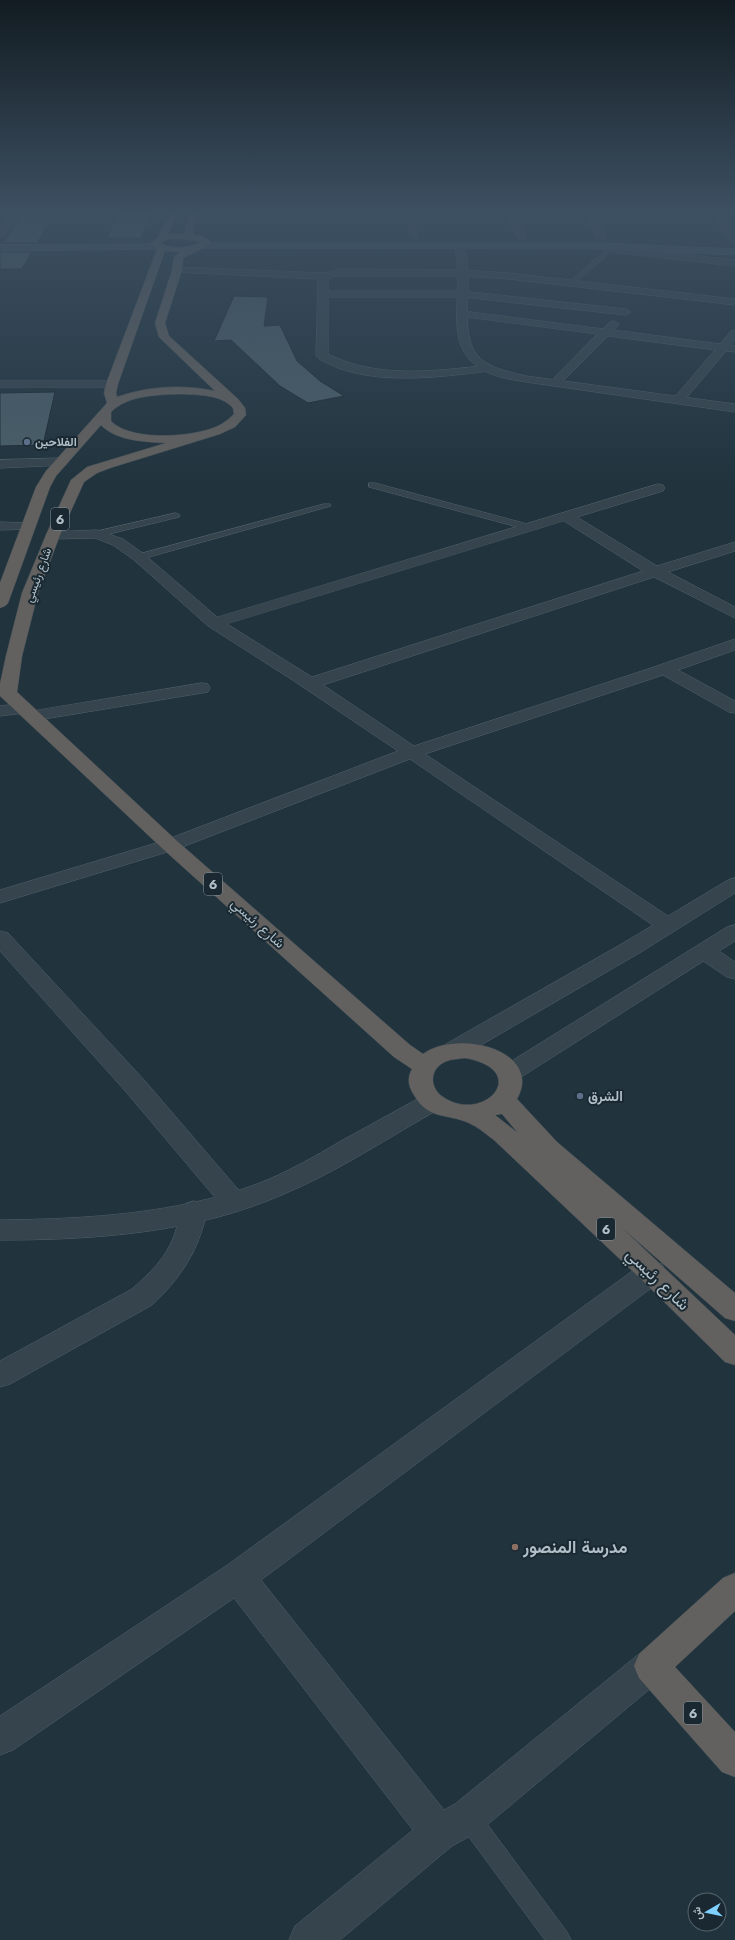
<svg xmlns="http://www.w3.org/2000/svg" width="735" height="1940" font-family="Jost,Vazirmatn,sans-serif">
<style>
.building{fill:#495e68;stroke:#1c2b33}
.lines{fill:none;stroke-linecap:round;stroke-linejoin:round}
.service-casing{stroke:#53626a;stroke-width:1}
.minor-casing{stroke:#53626a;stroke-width:1}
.tertiary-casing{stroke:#53626a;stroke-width:1}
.secondary-casing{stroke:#53626a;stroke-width:1}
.trunk-casing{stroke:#404f57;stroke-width:1}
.service{fill:#35444d;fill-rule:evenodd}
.minor{fill:#35444d;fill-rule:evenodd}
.tertiary{fill:#35444d;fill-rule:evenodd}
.secondary{fill:#425560;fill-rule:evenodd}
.trunk{fill:#63615f;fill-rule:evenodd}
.service-dot{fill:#5c6f8a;stroke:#1a2931;stroke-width:1.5}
.education-dot{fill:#8d6e63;stroke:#1a2931;stroke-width:1.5}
.labels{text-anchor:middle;stroke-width:4;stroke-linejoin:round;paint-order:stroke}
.far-poi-label{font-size:12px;font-weight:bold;fill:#b0bfc8;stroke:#1a2931;text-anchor:start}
.far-street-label{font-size:12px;fill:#b0bfc8;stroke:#1a2931}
.shield{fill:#1a2931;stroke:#83929b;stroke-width:1}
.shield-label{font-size:13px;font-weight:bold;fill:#b0bfc8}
.street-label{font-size:14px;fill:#b0bfc8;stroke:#1a2931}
.poi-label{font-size:14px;font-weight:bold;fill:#b0bfc8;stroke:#1a2931;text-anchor:start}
.near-street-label{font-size:17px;fill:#b0bfc8;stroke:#1a2931}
.near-poi-label{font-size:17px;font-weight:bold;fill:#b0bfc8;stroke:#1a2931;text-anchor:start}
</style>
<rect width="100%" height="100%" fill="#21333d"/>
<path class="building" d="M119 211H152L141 238H107Z
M53 216 37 243H3L21 217Z
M0 252H32L22 269H0Z
M234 296 268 297 264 326 280 325 297 361 320 381 344 396 308 403 280 386 231 340 214 341Z
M55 392 43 445 0 446V393Z"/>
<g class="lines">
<defs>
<path id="service" d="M711 211H716L735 240V244H732Z
M411 220 414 222 418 239 413 238 408 222Z
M609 248 614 249 574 284H570V282Z
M369 483H375L531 525 532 527 528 530 525 529 369 487Z
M324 504H330L331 506 142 559 139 560 135 557 136 555Z
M176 513 180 515 179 517 97 537 93 534 94 532Z
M468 1806 476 1809 567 1932 571 1940H545L460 1825 457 1817 460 1809Z"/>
<path id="minor" d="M0 211H82L78 214 17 216 3 237 0 238V228L8 216 0 217Z
M508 211H516L527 238 525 240H519L517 238Z
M584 211H592L606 238 604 240H598Z
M604 243 619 247 735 260V266L619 253 601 248V244Z
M177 267 325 273 342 269 463 270 509 273 735 299V305L509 279 463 276H334L328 279V291H462L626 309 631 312 626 315 462 297H328V354C377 379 436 371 489 365L495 368 489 371C441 377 374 386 329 364 325 362 319 360 316 356L318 279 174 272 172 270 174 268Z
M463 311 603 329 610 322 614 321 619 324 614 330 720 344 731 331 735 330V340L731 345 735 346V352L726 351 683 402 679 403 673 399 715 350 608 336 559 385H551L549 383 551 381 597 334 459 316 458 314 459 312Z
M0 381H112L118 384 112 387H0Z
M61 458 66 459 67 462 66 465 0 468V460Z
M658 484 663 485 665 488 663 491 577 517 657 566 735 542V551L668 572 735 607V618L654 577 323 685 414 746 651 668 735 639V650L678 670 735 701V713L729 712 663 675 425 754 674 920 678 925 674 930 667 932 660 930 410 759 177 849 0 903V890L163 841 398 751 294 681 208 626 134 560 113 545 95 538 53 539 48 538 46 535 48 532 97 530 123 539 144 554 217 617ZM564 521 643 571 312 677 227 624Z
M0 522 33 523 35 526 33 529 0 530Z
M202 683 208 684 210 688 208 692 32 721 26 720 23 716 25 713 0 716V706L24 703 30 704 33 708 31 711Z
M0 931 8 933 145 1081 242 1194 246 1201 242 1208 233 1211 224 1208 127 1093 0 951Z
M705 945 713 947 735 962V979L727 977 697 957 694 952 697 947Z
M194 1201 203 1204 207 1211C199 1250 181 1278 152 1305L10 1384 0 1387V1361L132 1289C149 1274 166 1258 174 1236 178 1225 179 1214 185 1204Z
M652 1261 662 1264 666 1272 662 1280 261 1580 444 1810 455 1804 639 1654 651 1649 663 1654 668 1666 663 1678 481 1830 452 1846 340 1940H289L295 1926 413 1830 234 1598 13 1750 0 1755V1716L226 1566 642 1264Z"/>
<path id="tertiary" d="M460 243 465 246C466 255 467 265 468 274 469 296 461 342 480 358 492 369 510 372 526 376L735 404V412L526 382C508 379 486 376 472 362 449 341 459 301 458 274 458 264 456 255 455 246Z
M735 878V893L641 952 462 1056 454 1058 446 1056 442 1050 446 1044 625 942 728 880Z
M735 925V941L518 1079 510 1081 502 1079 498 1073 502 1067 727 927Z
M432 1093 441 1096 444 1102 441 1108C389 1137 339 1171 284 1194 196 1233 95 1240 0 1240V1220C86 1219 176 1214 257 1184 286 1173 314 1157 341 1141 368 1126 396 1111 423 1096Z"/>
<path id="secondary" d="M200 243H604L735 249V255L604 249 197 248 195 246Z
M159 244 164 247 162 249 0 251V245Z"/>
<path id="trunk" d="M171 211H179L168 234H185V228L192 211H200L193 228 194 235 203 236 211 242C204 249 192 253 183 258L182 270 165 323 169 336 238 399 245 408 246 415 235 427 220 434 110 468 97 473 84 482 60 535 38 593 22 656 17 692 177 841 410 1045 423 1054C458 1028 544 1051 517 1099L557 1142 735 1293V1321L725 1318 620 1226 735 1335V1365L725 1362 642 1280 494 1140C486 1134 478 1127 469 1123 446 1113 428 1120 414 1095 408 1086 407 1078 412 1069L394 1057 163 849 0 696V684L6 656 22 593 46 535 71 480 87 467 166 443C146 442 116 441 101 425L56 476 50 487 8 603 5 606 0 608V583L36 487 46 471 107 403 104 393 106 384 157 249 150 244 158 237ZM183 239 200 242C189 249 171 249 160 243L168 239ZM165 251 180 252 174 257 172 270 155 323 159 337 215 391C182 384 148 386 117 397L116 393 118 384ZM180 394C197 395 221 394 233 408L234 414C227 421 220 426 210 429 186 437 130 441 111 421V412C128 395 157 395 180 394ZM465 1058C533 1070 484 1125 443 1097 428 1087 430 1067 447 1061 452 1059 459 1059 465 1058ZM502 1114 518 1133 495 1115Z
M735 1573V1611L675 1667 735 1732V1777L722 1772 639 1678 634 1666 639 1654 723 1578Z"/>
</defs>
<use href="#service" class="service-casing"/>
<use href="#minor" class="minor-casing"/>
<use href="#tertiary" class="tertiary-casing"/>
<use href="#secondary" class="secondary-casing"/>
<use href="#trunk" class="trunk-casing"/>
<use href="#service" class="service"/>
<use href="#minor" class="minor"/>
<use href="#tertiary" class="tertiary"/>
<use href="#secondary" class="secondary"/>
<use href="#trunk" class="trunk"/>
</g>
<linearGradient id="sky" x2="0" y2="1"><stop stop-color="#121c22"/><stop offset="0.44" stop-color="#3d5062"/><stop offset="1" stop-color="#3d5062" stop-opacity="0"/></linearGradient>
<rect width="735" height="483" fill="url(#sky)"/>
<g class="service-dot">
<circle cx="27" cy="442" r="4"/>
<circle cx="580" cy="1096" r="4"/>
</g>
<circle class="education-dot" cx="515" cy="1547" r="4"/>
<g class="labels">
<g class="far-poi-label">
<text x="35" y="446">الفلاحين</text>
</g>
<g class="far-street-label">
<text transform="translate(38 575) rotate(-70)" y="4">شارع رئيسي</text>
</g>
<g class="shield">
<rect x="51" y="508" width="18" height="22" rx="3"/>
<rect x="204" y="873" width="18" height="22" rx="3"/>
<rect x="597" y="1218" width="18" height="22" rx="3"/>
<rect x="684" y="1702" width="18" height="22" rx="3"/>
</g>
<g class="shield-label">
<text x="60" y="524">6</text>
<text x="213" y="889">6</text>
<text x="606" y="1234">6</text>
<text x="693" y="1718">6</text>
</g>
<g class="street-label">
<text transform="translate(258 923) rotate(42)" y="5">شارع رئيسي</text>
</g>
<g class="poi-label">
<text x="588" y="1101">الشرق</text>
</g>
<g class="near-street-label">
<text transform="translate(658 1279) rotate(44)" y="6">شارع رئيسي</text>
</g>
<g class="near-poi-label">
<text x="523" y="1553">مدرسة المنصور</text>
</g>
</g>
<g transform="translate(707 1912) rotate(261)"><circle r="19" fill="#1a2931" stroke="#56656d"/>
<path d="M0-3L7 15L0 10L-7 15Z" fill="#7fcfff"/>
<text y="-6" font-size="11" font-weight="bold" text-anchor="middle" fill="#b0bfc8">ش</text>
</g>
</svg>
